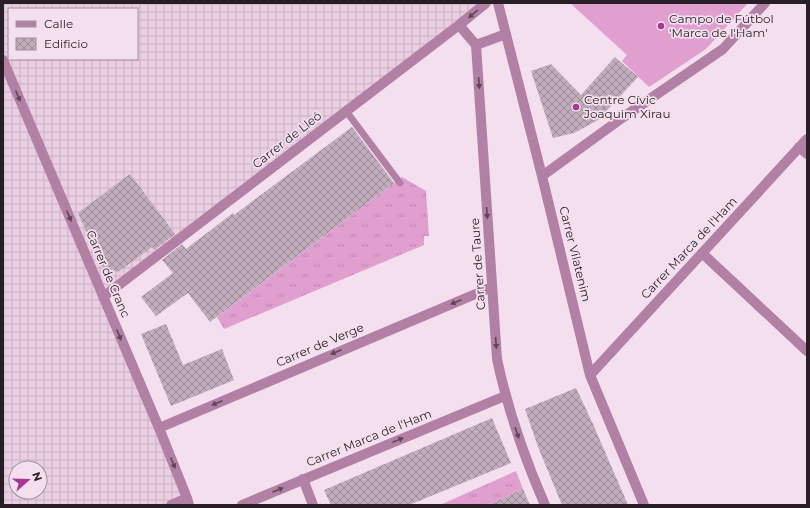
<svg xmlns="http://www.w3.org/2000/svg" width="810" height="508" font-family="Montserrat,sans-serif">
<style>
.industrial{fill:url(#industrial-grid);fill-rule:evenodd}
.grass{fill:url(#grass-tufts)}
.pitch{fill:#e19fd0}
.building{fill:url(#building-cross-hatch)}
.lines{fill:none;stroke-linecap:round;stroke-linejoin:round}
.service{stroke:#b280a5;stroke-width:7}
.minor{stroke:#b280a5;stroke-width:10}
.oneway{fill:#5f4658}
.poi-dot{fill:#a83792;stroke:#f4dfee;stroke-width:1.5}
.labels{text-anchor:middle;stroke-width:3.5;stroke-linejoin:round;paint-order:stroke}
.poi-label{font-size:12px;fill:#271f25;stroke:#f4dfee;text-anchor:start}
.street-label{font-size:12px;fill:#271f25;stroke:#f4dfee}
</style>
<defs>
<pattern id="industrial-grid" width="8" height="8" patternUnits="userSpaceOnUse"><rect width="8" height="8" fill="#eacfe2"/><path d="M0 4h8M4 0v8" fill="none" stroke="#c9b1c2"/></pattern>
<pattern id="grass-tufts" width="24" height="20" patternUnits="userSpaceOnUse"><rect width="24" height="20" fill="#e19fd0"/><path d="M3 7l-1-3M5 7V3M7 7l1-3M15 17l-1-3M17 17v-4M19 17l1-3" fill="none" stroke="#c188b2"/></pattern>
<pattern id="building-cross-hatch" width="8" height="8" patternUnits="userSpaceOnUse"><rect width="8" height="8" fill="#c0acba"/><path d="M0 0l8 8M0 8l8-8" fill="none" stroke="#9c8b97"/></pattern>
</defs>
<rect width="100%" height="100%" fill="#f4dfee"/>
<path class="industrial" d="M3 3H486L105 297 188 499 174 505H3ZM9 9H137V59H9ZM16 468H40V492H16Z"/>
<path class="grass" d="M402 177 426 191 429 236H424V245L224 329 217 317Z
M516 471 523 489 488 505H440Z"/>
<path class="pitch" d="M570 3H748L706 49 649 87 622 61 627 55Z"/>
<path class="building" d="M615 57 638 77 598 120 574 133 553 138 531 71 551 64 581 95Z
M352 127 394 183 210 322 188 293 156 316 141 297 173 273 162 260 182 244 186 249 233 213 234 215Z
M130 174 175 234 154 250 152 247 118 272 103 268 78 213Z
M166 324 183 365 222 349 234 380 171 406 141 334Z
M576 388 593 424 628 505H562L538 447 525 409Z
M492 418 511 463 409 505H331L324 490Z
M523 489 530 505H488Z"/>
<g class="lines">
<path class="service" d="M346 111 400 183"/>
<path class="minor" d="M498 3 542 176 590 375 644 505
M459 25 476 45
M476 45 497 359C508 411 524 457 545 505
M476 45 506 34
M3 60 159 428 187 498
M799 147 807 154
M542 176 622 118 723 49 765 3
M702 253 807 351
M103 297 459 25 486 3
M590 375 807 139
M159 428 492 287
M303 479 313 505
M171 505 187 498 189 505
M242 505 505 396"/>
</g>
<defs><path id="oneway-solid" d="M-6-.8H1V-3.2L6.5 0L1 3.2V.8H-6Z"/></defs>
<g class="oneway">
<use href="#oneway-solid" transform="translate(473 14) rotate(140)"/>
<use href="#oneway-solid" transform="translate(479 83) rotate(86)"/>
<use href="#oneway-solid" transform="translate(18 96) rotate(67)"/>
<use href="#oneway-solid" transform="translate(487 213) rotate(86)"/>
<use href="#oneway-solid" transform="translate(69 216) rotate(67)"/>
<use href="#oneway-solid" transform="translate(456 302) rotate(157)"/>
<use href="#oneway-solid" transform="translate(119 335) rotate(67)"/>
<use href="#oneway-solid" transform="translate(496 343) rotate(86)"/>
<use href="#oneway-solid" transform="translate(336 352) rotate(157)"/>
<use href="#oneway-solid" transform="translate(217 403) rotate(157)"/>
<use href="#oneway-solid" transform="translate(517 433) rotate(71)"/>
<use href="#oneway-solid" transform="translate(398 440) rotate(-22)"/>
<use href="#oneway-solid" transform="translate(173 463) rotate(68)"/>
<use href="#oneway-solid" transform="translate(278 490) rotate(-23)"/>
</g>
<g class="poi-dot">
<circle cx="661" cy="26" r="4"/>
<circle cx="576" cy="107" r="4"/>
</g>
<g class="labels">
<g class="poi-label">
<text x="669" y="23">Campo de Fútbol<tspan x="669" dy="14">'Marca de l'Ham'</tspan></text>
<text x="584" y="104">Centre Cívic<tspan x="584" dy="14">Joaquim Xirau</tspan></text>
</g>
<g class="street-label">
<text transform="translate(287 140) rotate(-38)" y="4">Carrer de Lleó</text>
<text transform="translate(689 248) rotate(-47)" y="4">Carrer Marca de l'Ham</text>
<text transform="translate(575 254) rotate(76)" y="4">Carrer Vilatenim</text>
<text transform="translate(478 264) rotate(-94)" y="4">Carrer de Taure</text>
<text transform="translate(108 274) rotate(67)" y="4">Carrer de Cranc</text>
<text transform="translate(320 345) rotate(-23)" y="4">Carrer de Verge</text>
<text transform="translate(369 438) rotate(-22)" y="4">Carrer Marca de l'Ham</text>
</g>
</g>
<rect width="810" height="508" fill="none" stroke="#271f25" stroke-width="8"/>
<rect x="8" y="8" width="130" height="52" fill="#f4dfee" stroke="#a2929e"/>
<rect x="16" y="21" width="20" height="6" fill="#b280a5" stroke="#a2929e"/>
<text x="44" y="28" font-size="12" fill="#271f25">Calle</text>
<rect x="16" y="38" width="20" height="12" fill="url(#building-cross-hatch)" stroke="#a2929e"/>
<text x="44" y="48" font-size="12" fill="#271f25">Edificio</text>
<g transform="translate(28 480) rotate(70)"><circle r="19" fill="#f4dfee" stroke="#a2929e"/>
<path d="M0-3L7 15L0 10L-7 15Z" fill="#a83792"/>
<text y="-6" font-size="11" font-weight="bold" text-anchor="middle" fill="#271f25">N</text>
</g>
</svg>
